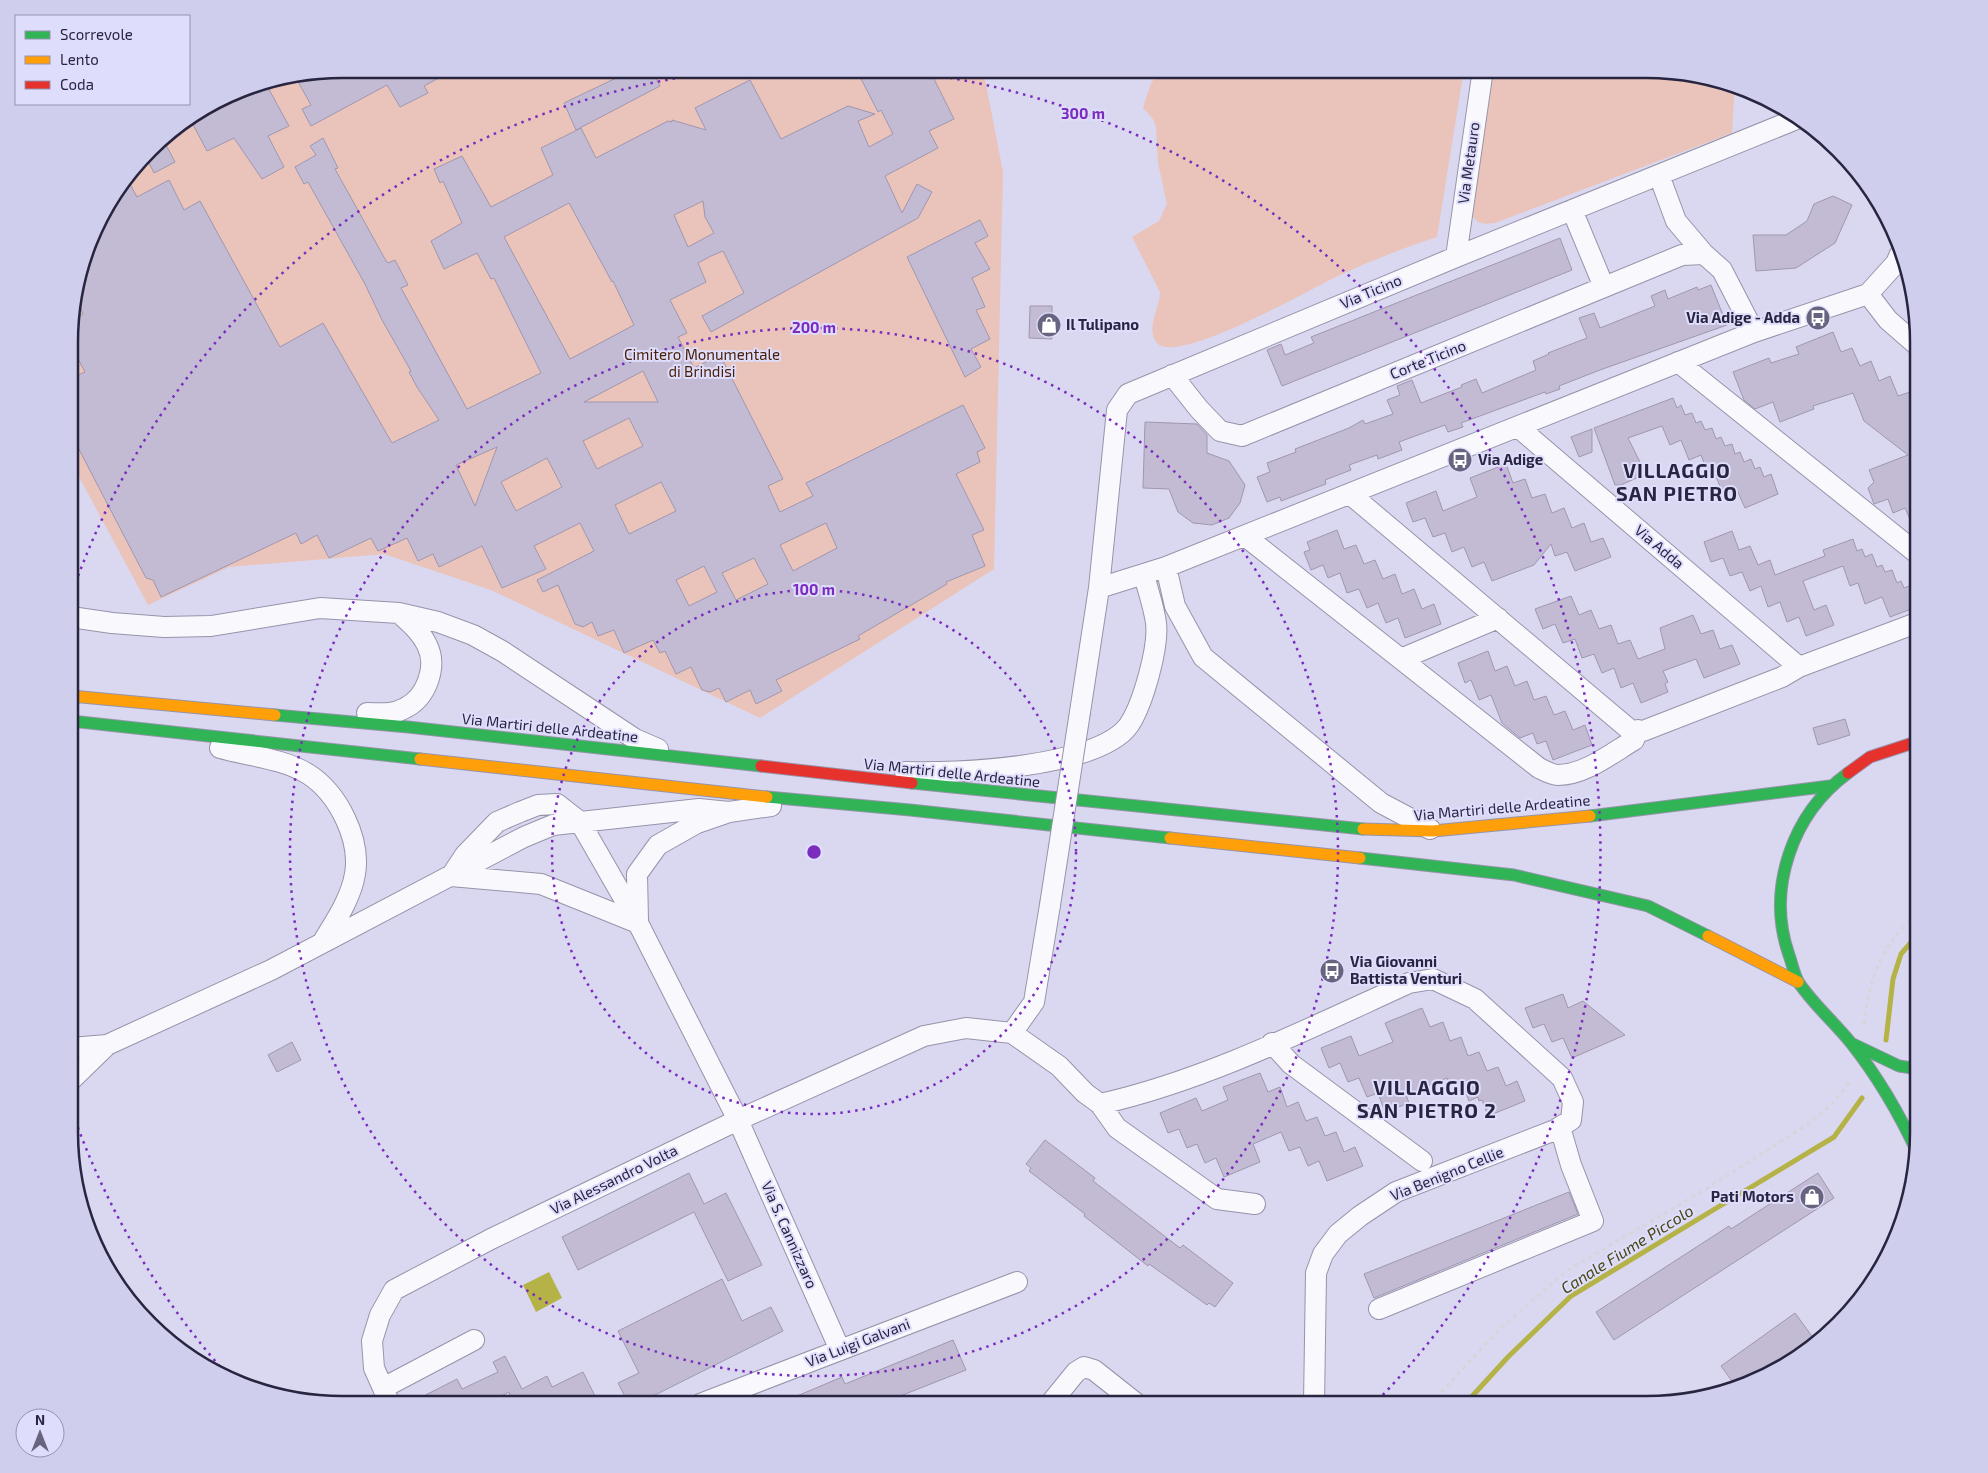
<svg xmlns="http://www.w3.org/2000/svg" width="1988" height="1473" font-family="'Exo 2',sans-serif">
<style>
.green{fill:#eac3ba}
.water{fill:#b5b248}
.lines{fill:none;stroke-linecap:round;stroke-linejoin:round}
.stream{stroke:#b5b248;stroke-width:5}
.building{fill:#c3bbd3;stroke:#9f97af;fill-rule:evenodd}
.street-casing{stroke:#9693ab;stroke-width:22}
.fast-casing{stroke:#9693ab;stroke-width:13}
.slow-casing{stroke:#9693ab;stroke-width:13}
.jam-casing{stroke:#9693ab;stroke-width:13}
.path{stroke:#d5d5dc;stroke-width:3;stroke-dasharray:4 4;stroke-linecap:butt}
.street{stroke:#f9f9fd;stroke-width:20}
.fast{stroke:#30b455;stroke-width:11}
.slow{stroke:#ff9f0a;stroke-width:11}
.jam{stroke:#e5322d;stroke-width:11}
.street-bridge-casing{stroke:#9693ab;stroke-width:22;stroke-linecap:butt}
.street-bridge{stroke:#f9f9fd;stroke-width:20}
.ring{fill:none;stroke:#7b2cbf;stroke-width:2.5;stroke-dasharray:2.5 5}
.labels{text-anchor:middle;stroke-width:4;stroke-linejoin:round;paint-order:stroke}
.street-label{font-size:15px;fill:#282541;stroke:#dfddfc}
.poi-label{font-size:15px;font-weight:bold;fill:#282541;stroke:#dfddfc;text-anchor:start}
.park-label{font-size:15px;fill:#4a2108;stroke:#dfddfc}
.water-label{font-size:16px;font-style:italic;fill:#474611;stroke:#dfddfc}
.district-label{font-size:20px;font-weight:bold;letter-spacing:1px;fill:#282541;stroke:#dfddfc}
.rim{fill:none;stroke:#282541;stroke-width:2.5}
.centre{fill:#7b2cbf;stroke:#dfddfc;stroke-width:2.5}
.ring-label{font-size:15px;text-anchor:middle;font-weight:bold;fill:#7b2cbf;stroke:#dfddfc;stroke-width:4;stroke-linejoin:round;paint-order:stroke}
</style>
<rect width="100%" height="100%" fill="#dad8f0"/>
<path class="green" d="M341 69H983L1003 172 994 569 760 718 491 590 384 554 229 567 148 605 71 462V306L97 220 161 137 237 89Z
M1163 69H1464L1437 237C1403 248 1370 261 1338 276 1312 288 1177 366 1157 343 1145 329 1160 308 1160 292L1132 237 1159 221 1167 204 1158 163 1156 127 1153 119 1143 108 1151 83Z
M1493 69H1664L1735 83 1732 133 1495 223C1478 225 1475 223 1469 207Z"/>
<path class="water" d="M549 1272 562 1298 536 1312 523 1285Z"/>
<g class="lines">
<path class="stream" d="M1886 1040 1893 979 1901 954 1919 933
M1465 1404 1508 1357 1571 1296 1834 1137 1862 1098"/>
</g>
<path class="building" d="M341 69H359L363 77 379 69H455L424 86 428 93 400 107 387 85 311 126 302 109 311 105 296 78Z
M635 69H651L660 86 576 130 564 103Z
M856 69H929L954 119 929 131 938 148 885 176 902 213 917 184 932 192 918 218 711 332 702 316 744 293 723 251 711 256 698 263 706 282 670 300 687 333 678 337 694 368 720 355 783 479 768 486 780 512 813 496 806 483 963 405 985 448 977 452 980 462 956 474 984 530 972 535 985 566 946 582 947 584 858 636 860 639 776 680 782 691 756 704 750 690 726 702 719 688 710 692 702 690 691 667 676 674 665 651 660 653 653 640 624 653 614 630 598 636 592 622 583 627 575 624 558 585 543 592 537 580 594 551 580 523 534 546 546 569 502 588 482 546 439 567 433 554 418 561 407 538 378 551 371 538 329 558 317 535 301 544 296 533 161 597 153 580 146 578 71 434V378L85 372 71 346V320L83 314 75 293 97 220 115 210 111 203 121 189 130 184 137 197 169 180 184 210 200 201 280 347 323 323 392 443 439 420 417 387 409 372 411 371 382 320 365 284 308 182 304 184 295 167 316 155 310 146 323 138 338 168 335 169 385 259 388 263 395 260 408 285 401 288 467 409 541 373 494 278 491 279 477 253 444 269 431 241 462 223 443 181 440 183 434 169 462 156 491 207 553 175 541 148 581 128 596 158 668 121 672 122V120L706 130 695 108 750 80 781 139 848 106 875 114 858 121 869 147 893 134 881 110 878 112ZM703 201 705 217 714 233 688 247 674 215ZM569 203 612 282 613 281 634 325 570 359 504 237ZM643 371 658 402H584ZM629 418 643 446 597 469 583 441ZM497 447 475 506 456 465ZM547 458 562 487 516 511 501 482ZM661 482 676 511 629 534 615 505ZM826 523 837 548 793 571 780 545ZM754 558 768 584 736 600 722 573ZM704 566 717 592 689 606 676 580Z
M266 84 289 126 268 136 284 167 262 179 234 138 207 151 190 119 237 89Z
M165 143 175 162 154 173 146 157 151 150Z
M1833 196 1852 205 1835 243 1796 268 1756 271 1753 235H1786L1807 221 1814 204Z
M980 220 988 236 975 243 990 269 972 278 985 307 976 310 990 339 971 349 981 367 965 377 907 257Z
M1560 238 1572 270 1282 386 1267 350 1281 344 1285 355 1314 343 1311 337Z
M1711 285 1727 325 1600 370 1559 386 1560 389 1546 394 1545 392 1461 423 1463 427 1448 432 1445 425 1399 442 1402 450 1378 459 1377 455 1349 465 1351 470 1325 480 1326 484 1281 501 1280 497 1267 502 1257 477 1270 472 1267 463 1296 452 1295 449 1349 428 1363 420 1365 424 1393 414 1387 400 1400 395 1397 386 1412 380 1421 403 1462 387 1461 385 1476 379 1482 393 1536 370 1533 361 1549 354 1548 353 1587 338 1579 318 1594 313 1600 328 1655 306 1651 296 1665 290 1668 299 1697 287 1698 290Z
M1030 306H1052V339L1029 338Z
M1833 332 1841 352 1852 348 1860 366 1871 361 1879 381 1890 376 1898 396 1910 392 1919 414V540L1905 508 1893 513 1888 499 1874 504 1868 488 1874 482 1869 470 1908 455 1864 421 1853 393 1813 406 1814 409 1780 422 1773 402 1755 409 1744 400 1733 372 1769 358 1771 363 1799 354 1796 347Z
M1673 398 1677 408 1681 405 1685 415 1692 413 1696 423 1701 421 1705 430 1712 428 1716 439 1721 437 1725 446 1732 444 1735 454 1740 452 1744 462 1751 459 1755 469 1760 467 1764 477 1771 474 1778 494 1745 508 1736 488 1723 494 1715 474 1709 476 1701 455 1689 460 1681 440 1670 445 1662 426 1628 438 1643 468 1641 469 1643 475 1621 485H1615L1594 428Z
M1145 422 1197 424 1207 435V453L1229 461 1245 485 1240 503 1229 518 1212 525 1193 523 1178 512 1169 489 1143 488Z
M1592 429V452L1579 457 1571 437Z
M1506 464 1513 483 1525 479 1532 498 1545 494 1552 513 1564 508 1572 528 1584 523 1591 542 1603 538 1611 557 1575 571 1567 552 1555 556 1551 544 1534 565 1492 581 1484 562 1472 567 1464 547 1452 552 1445 533 1433 537 1425 518 1413 522 1406 503 1436 491 1443 511 1477 497 1470 478Z
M1337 530 1344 549 1356 545 1364 564 1375 560 1383 579 1395 574 1402 594 1414 589 1422 609 1434 604 1441 624 1405 638 1398 618 1386 623 1378 603 1367 608 1359 589 1347 593 1340 573 1328 578 1323 565 1311 570 1304 552 1310 550 1307 542Z
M1732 531 1739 550 1750 546 1758 565 1770 560 1775 575 1825 556 1823 550 1853 539 1857 551 1862 549 1865 557 1872 554 1877 567 1882 565 1885 572 1892 570 1897 583 1901 581 1904 588 1912 585 1919 606 1890 617 1882 597 1865 604 1858 583 1850 586 1843 566 1803 581 1814 610 1826 605 1834 625 1806 636 1799 617 1787 622 1780 602 1768 607 1761 586 1750 591 1742 572 1730 576 1723 558 1711 562 1704 542Z
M1571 596 1579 615 1591 610 1599 629 1611 625 1618 644 1630 640 1638 659 1665 649 1660 628 1693 615 1701 634 1713 630 1720 649 1732 645 1740 664 1704 678 1696 659 1663 671 1668 682 1665 684 1668 692 1641 703 1633 683 1621 688 1614 668 1602 673 1594 654 1582 658 1575 639 1563 643 1555 624 1543 629 1535 609Z
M1488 651 1495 671 1507 666 1515 686 1527 681 1534 700 1546 696 1554 715 1565 711 1573 730 1585 725 1592 745 1553 760 1546 741 1537 744 1533 733 1520 738 1502 723 1491 695 1479 700 1471 680 1465 683 1458 663Z
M1845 719 1850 735 1818 745 1813 728Z
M1563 994 1568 1008 1583 1001 1625 1035 1572 1058 1563 1038 1552 1042 1544 1024 1533 1028 1525 1008Z
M1422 1008 1430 1027 1443 1022 1450 1041 1461 1037 1468 1056 1479 1052 1487 1071 1498 1067 1506 1086 1517 1081 1525 1101 1488 1116 1482 1100 1479 1101 1478 1097 1469 1101 1463 1085 1460 1086 1459 1083 1450 1086 1447 1078 1406 1095 1409 1103 1385 1112 1378 1093 1367 1097 1359 1078 1348 1082 1340 1063 1329 1068 1321 1048 1351 1036 1359 1056 1393 1042 1385 1023Z
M292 1042 301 1060 277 1072 268 1055Z
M1260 1073 1268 1092 1280 1087 1287 1107 1298 1102 1306 1121 1317 1117 1325 1136 1336 1132 1344 1152 1355 1147 1363 1166 1327 1181 1319 1161 1308 1166 1300 1147 1289 1151 1281 1132 1253 1144 1260 1162 1224 1177 1216 1158 1205 1163 1197 1144 1187 1148 1179 1129 1168 1133 1160 1113 1196 1098 1202 1111 1228 1100 1223 1087Z
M1045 1140 1095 1178 1093 1181 1180 1248 1183 1245 1233 1283 1215 1307 1209 1303 1207 1305 1149 1264 1148 1266 1084 1216 1085 1214 1029 1171 1031 1168 1026 1164Z
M689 1173 704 1204 726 1193 762 1265 728 1281 694 1212 578 1270 562 1237Z
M1818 1173 1834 1198 1614 1340 1596 1312 1729 1226 1731 1229Z
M1569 1192 1578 1214 1374 1298 1364 1274Z
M722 1279 742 1321 771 1307 783 1331 637 1404H629L618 1383 639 1373 618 1331Z
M1795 1313 1817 1343 1768 1376 1737 1388 1721 1366Z
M953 1340 966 1370 880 1404H778L842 1377 845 1384Z
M505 1356 522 1389 547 1376 552 1387 583 1372 599 1404H493L510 1395 509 1392 486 1404H408L457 1379 462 1389 498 1372 493 1362Z"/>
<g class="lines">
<defs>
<path id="street" d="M1659 175 1676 221 1704 254 1722 270 1754 332
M1572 210 1604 287
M1456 257 1483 69
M1868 294 1888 320 1919 347
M1678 362 1919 555
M1172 375 1199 409 1220 431 1242 436 1682 255 1704 254
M1518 427 1799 667
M1350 494 1630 730 1643 731 1782 677 1799 667 1919 622
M1245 536 1539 768C1545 771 1552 775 1558 775 1585 775 1612 753 1634 740L1638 730
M1166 567 1175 606 1203 657 1381 803 1430 829
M1099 588 1166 567 1754 332 1868 294 1896 263 1900 254
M71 617 112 623 164 627 211 626 320 608 399 613 438 622 473 635 502 651 635 739 658 749
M1401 659 1498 618
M1080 712 1099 588 1117 410 1128 394 1456 257 1799 118
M367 713C380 713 393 715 405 708 426 698 438 667 427 645 421 632 410 623 399 613
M220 748C248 756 282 758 308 774 338 793 361 839 355 874 351 898 336 920 324 940
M905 772C954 774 1099 768 1129 725 1143 704 1159 647 1156 623 1154 607 1148 591 1144 575
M451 876 465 855 497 822 520 812 538 805 557 804 580 822 638 923 738 1120 840 1350
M451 876 541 884 638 923
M638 921 637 874 658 845 697 823 729 812 771 806
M1012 1033 1034 1002 1050 905
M1272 1043 1291 1064 1422 1161
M71 1048 107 1045
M71 1080 107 1045 271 970 524 837 553 825 699 809 729 812
M1100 1104C1204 1081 1312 1027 1409 983L1433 979 1475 999 1562 1078 1573 1102 1571 1120 1555 1130 1396 1192 1360 1216 1338 1234 1323 1254 1316 1273 1314 1404
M1379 1309 1593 1221 1571 1165 1560 1127
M383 1388 474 1340
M390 1404 374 1368 372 1341 380 1315 394 1290 491 1239 738 1120 924 1036 966 1028 1012 1033 1059 1066 1085 1093 1100 1104 1117 1128 1217 1199 1255 1204
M700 1404 1017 1282
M1050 1404 1076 1372 1084 1367 1094 1370 1137 1404"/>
<path id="fast" d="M275 715 408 727 761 766
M71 721 420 759
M1848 773C1792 814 1766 889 1789 955 1792 963 1794 975 1799 983 1814 1005 1835 1023 1851 1043 1878 1077 1900 1115 1918 1154
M912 783 1363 829
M767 797 910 810 1170 838
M1590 816 1830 786
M1360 858 1514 875 1648 906 1708 936
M1853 1044 1899 1066 1919 1069"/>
<path id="slow" d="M71 696 275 715
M420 759 767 797
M1363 829 1433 831 1590 816
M1170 838 1360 858
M1708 936 1798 982"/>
<path id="jam" d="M761 766 912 783
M1848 773 1870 757 1919 741"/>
</defs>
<use href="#street" class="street-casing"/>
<use href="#fast" class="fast-casing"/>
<use href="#slow" class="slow-casing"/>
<use href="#jam" class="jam-casing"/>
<path class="path" d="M1864 1024C1871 973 1879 948 1919 913
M1430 1404 1499 1330 1568 1270 1706 1189 1807 1125 1830 1106 1850 1082"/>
<use href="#street" class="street"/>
<use href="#fast" class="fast"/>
<use href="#slow" class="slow"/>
<use href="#jam" class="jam"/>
<defs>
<path id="street-bridge" d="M1050 905 1080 712"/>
</defs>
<use href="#street-bridge" class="street-bridge-casing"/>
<use href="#street-bridge" class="street-bridge"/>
</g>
<g class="ring">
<circle cx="814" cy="852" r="262"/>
<circle cx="814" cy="852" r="524"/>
<path d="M230 1378A786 786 0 0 1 73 1114M73 590A786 786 0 0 1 745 69M883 69A786 786 0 0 1 1375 1403"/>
</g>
<defs>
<symbol id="bus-disc" viewBox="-11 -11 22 22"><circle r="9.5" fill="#66647e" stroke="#dfddfc"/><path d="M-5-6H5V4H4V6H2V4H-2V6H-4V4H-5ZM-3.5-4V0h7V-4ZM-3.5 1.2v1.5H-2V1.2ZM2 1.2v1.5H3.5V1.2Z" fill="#fff"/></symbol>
<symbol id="shop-disc" viewBox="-11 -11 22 22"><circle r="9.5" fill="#66647e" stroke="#dfddfc"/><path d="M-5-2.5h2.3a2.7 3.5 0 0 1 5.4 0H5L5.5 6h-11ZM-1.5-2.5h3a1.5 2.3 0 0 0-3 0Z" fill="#fff"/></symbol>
</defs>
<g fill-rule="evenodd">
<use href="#bus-disc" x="1804" y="304" width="28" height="28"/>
<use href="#shop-disc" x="1035" y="311" width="28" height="28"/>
<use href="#bus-disc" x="1446" y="446" width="28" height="28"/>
<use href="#bus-disc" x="1318" y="957" width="28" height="28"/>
<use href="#shop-disc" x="1798" y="1183" width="28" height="28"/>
</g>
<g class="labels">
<g class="street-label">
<text transform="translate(1469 163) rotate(-82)" y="5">Via Metauro</text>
<text transform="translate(1371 292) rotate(-23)" y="5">Via Ticino</text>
<text transform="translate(1428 360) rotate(-22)" y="5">Corte Ticino</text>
<text transform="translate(1659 547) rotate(40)" y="5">Via Adda</text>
<text transform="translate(550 728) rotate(6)" y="5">Via Martiri delle Ardeatine</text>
<text transform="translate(952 773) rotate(6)" y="5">Via Martiri delle Ardeatine</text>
<text transform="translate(1502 808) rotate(-5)" y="5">Via Martiri delle Ardeatine</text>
<text transform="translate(1447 1174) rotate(-22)" y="5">Via Benigno Cellie</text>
<text transform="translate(614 1180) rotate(-26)" y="5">Via Alessandro Volta</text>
<text transform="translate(789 1235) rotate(66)" y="5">Via S. Cannizzaro</text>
<text transform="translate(858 1343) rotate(-21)" y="5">Via Luigi Galvani</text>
</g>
<g class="poi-label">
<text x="1800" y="323" text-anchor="end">Via Adige - Adda</text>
<text x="1066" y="330">Il Tulipano</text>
<text x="1478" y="465">Via Adige</text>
<text x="1350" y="967">Via Giovanni<tspan x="1350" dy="17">Battista Venturi</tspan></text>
<text x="1794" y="1202" text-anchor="end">Pati Motors</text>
</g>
<g class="park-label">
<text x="702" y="360">Cimitero Monumentale<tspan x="702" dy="17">di Brindisi</tspan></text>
</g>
<g class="water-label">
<text transform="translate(1627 1249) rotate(-32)" y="6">Canale Fiume Piccolo</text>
</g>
<g class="district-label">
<text x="1677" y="478">VILLAGGIO<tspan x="1677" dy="23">SAN PIETRO</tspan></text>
<text x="1427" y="1095">VILLAGGIO<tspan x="1427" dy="23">SAN PIETRO 2</tspan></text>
</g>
</g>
<path d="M0 0H1988V1473H0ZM342 78H1646A264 264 0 0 1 1910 342V1132A264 264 0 0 1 1646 1396H342A264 264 0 0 1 78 1132V342A264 264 0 0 1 342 78Z" fill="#d0ceed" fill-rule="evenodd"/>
<path class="rim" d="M342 78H1646A264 264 0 0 1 1910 342V1132A264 264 0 0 1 1646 1396H342A264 264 0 0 1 78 1132V342A264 264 0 0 1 342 78Z"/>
<circle cx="814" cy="852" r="8" class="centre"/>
<g class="ring-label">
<text x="1083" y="119">300 m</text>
<text x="814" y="333">200 m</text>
<text x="814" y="595">100 m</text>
</g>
<rect x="15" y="15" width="175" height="90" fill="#dfddfc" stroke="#9693b1"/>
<rect x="25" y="31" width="25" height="8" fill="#30b455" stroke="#9693b1"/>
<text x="60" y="40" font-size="15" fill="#282541">Scorrevole</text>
<rect x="25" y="56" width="25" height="8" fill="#ff9f0a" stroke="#9693b1"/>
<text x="60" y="65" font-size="15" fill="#282541">Lento</text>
<rect x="25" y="81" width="25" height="8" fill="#e5322d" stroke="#9693b1"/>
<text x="60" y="90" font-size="15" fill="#282541">Coda</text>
<g transform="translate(40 1433)"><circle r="24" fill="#dfddfc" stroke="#9693b1"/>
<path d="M0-4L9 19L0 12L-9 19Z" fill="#66647e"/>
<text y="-8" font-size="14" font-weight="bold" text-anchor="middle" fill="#282541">N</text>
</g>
</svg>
